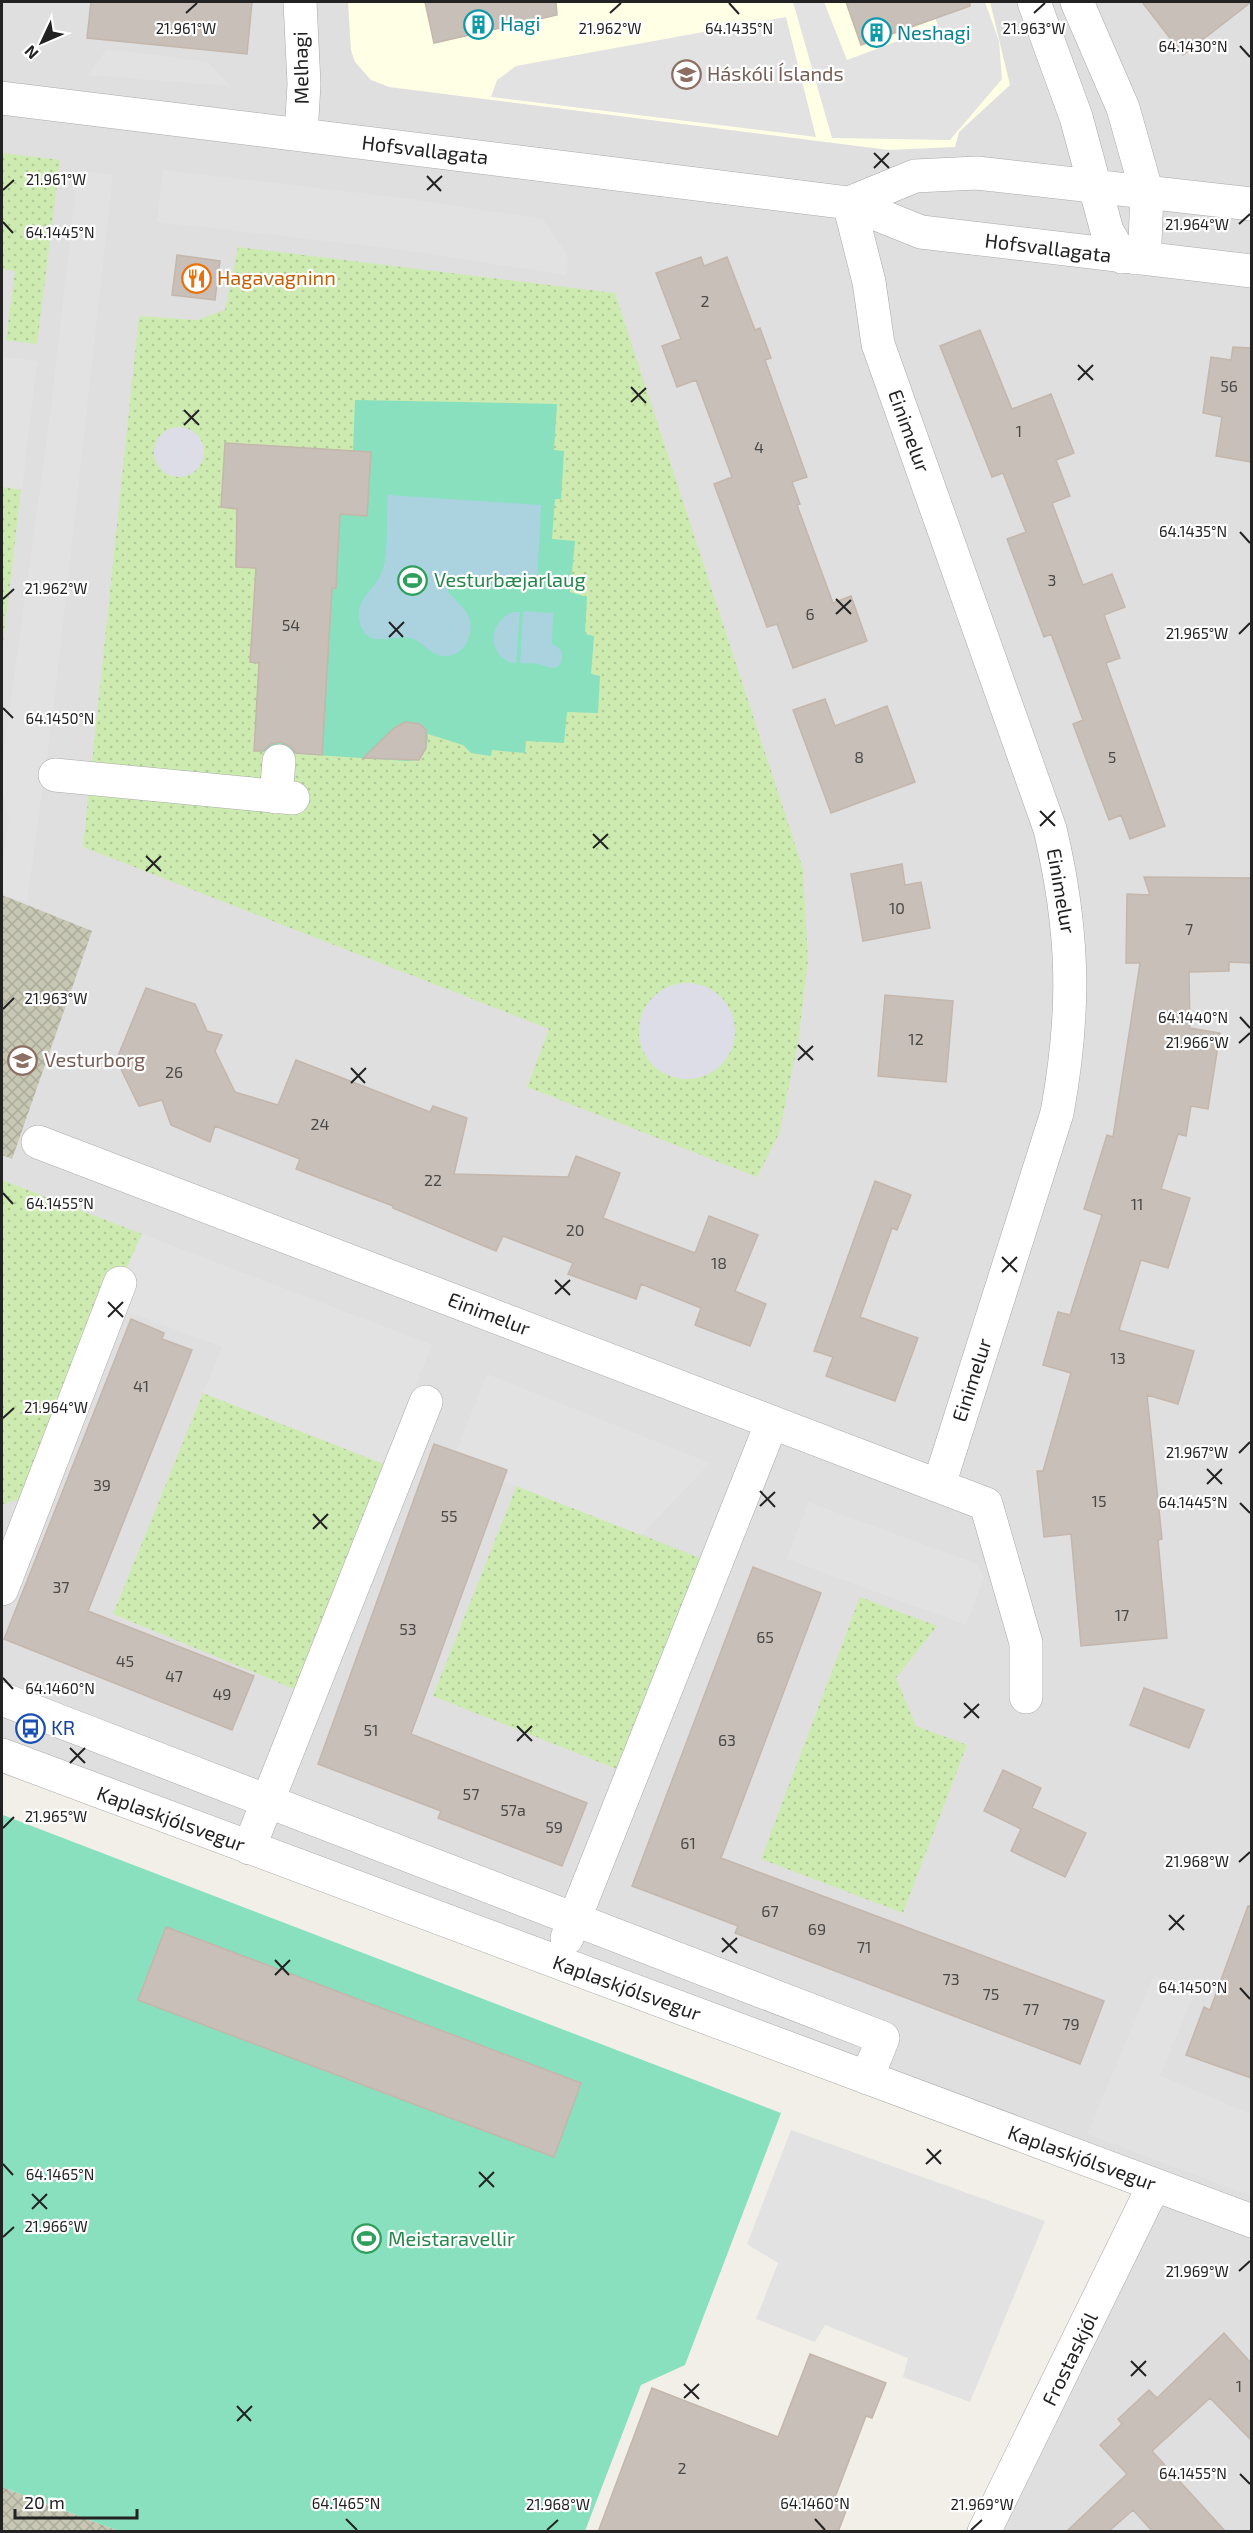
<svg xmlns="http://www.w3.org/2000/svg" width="1253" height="2533" font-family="'Exo 2',sans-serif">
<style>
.residential{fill:#e0dfdf}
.education{fill:#ffffe5}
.construction{fill:url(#construction-cross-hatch)}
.grass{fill:url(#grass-dots)}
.pitch{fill:#88e0be}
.parking{fill:#e2e2e2}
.plaza{fill:#dddde8}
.water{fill:#aad3df}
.building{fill:#c7bfb8;stroke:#c4b6ab;stroke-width:1.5}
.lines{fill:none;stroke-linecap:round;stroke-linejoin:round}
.minor-casing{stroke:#a9a9a9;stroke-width:34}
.minor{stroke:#fff;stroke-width:33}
.ticks{fill:none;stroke:#222;stroke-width:2}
.labels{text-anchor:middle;stroke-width:4.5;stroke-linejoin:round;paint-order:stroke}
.number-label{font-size:16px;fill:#4b4948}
.culture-label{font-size:20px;fill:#0d838f;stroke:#fff;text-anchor:start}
.street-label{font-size:20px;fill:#222;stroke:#fff}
.education-label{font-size:20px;fill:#785e54;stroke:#fff;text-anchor:start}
.food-label{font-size:20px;fill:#c56008;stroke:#fff;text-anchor:start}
.leisure-label{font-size:20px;fill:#27864d;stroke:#fff;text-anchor:start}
.transit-label{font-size:20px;fill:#164399;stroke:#fff;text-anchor:start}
.ticks-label{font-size:15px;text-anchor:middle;fill:#222;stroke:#fff;stroke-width:4.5;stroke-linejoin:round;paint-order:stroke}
</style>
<defs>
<pattern id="construction-cross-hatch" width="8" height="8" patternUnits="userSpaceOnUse" patternTransform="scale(1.5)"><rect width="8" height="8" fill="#c7c7b4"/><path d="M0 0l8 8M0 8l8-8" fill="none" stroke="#abab9a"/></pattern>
<pattern id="grass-dots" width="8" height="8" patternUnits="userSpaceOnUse" patternTransform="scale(1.5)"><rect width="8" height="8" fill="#cdebb0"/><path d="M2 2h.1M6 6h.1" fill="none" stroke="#b0c997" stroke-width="1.8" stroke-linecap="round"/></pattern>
</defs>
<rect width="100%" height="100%" fill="#f2efe9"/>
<path class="residential" d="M2 2H1251V2531H966L1147 2167 2 1755Z"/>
<path class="education" d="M348 2H990L1010 85 959 132 955 147 889 150 389 87 371 80 355 62 351 50Z"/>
<path class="construction" d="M2 895 92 931 12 1159 2 1155Z
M2 2487 119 2531H2Z"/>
<path class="grass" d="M2 153 60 160 37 344 6 340 15 271 2 269Z
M238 247 615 293 803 869 808 961 798 1043 779 1134 757 1177 527 1087 549 1029 83 847 139 316 197 320 225 310Z
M2 470 23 472 2 653Z
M2 1180 142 1234 120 1283 41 1491 2 1505Z
M203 1393 384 1464 294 1689 113 1614Z
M517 1485 707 1561 624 1772 433 1696Z
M860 1597 937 1626 896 1678 916 1726 967 1745 903 1913 761 1859Z"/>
<path class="pitch" d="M355 400 557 404 554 450 564 451 561 499H555L552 539 575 541 570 592 587 597 585 634 594 636 591 674 600 676 598 713 567 712 564 743 526 741 525 753 492 750 491 756 471 753 463 745 428 734C428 745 425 753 417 760L407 761 254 751 259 663 250 662 256 568 235 566 236 548 255 549 257 510 221 507 225 443 353 451Z
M3 1815 781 2113 685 2365 641 2385 585 2531H119L2 2487Z"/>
<path class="parking" d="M793 2H824L847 60 938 26 930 2H985L999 41 1002 79 950 140 832 138Z
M786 17 816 137 491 97 497 80 516 66Z
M107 49 208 62 230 86 88 75Z
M78 170 113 175 53 713 27 902 2 895V867L9 820 2 788V765L50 416Z
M163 170 403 198 543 219 568 256 566 275 390 248 157 222Z
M2 357 37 361 22 490 2 487Z
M142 1234 432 1345 384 1464 203 1393 222 1347 114 1307 120 1283Z
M487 1374 710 1463 641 1535 452 1461Z
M808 1502 977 1564 984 1577 966 1625 787 1559Z
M1154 1975 1195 1991 1160 2076 1251 2114V2196L1087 2134Z
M791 2130 1045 2221 970 2402 903 2377 908 2358 825 2325 815 2342 756 2319 778 2263 747 2244Z"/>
<path class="plaza" d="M154 452a25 25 0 1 1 50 0a25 25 0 1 1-50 0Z
M639 1031a48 48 0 1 1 96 0a48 48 0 1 1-96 0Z"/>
<path class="water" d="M388 495 541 505 537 582 455 577 448 582V592C454 599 462 605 467 613 477 630 466 657 444 656 430 655 424 642 411 638 394 633 364 653 359 618 356 598 378 587 383 569 389 550 386 516 388 495Z
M523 611 553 613 552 644C558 647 563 650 562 658 560 673 548 667 539 664 534 663 526 664 520 663Z
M513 612H520L516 664C487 658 486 623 513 612Z"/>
<path class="building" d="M91 2H252L247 54 87 38Z
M425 2H556L557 15 434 43Z
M846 2H970V6L861 45Z
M1142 2H1251L1183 55Z
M177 255 220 261 215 300 172 295Z
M701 257 704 266 727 257 755 330 760 328 771 358 765 360 807 477 792 482 800 504 797 505 833 603 851 596 867 641 793 668 777 624 767 627 714 484 732 477 696 380 677 387 662 346 681 339 656 273Z
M980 330 1012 409 1051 394 1074 453 1056 460 1070 496 1052 503 1083 585 1112 574 1125 607 1104 615 1120 658 1106 663 1165 826 1130 839 1121 815 1109 820 1073 724 1083 720 1051 634 1044 637 1007 539 1026 532 1003 473 992 477 940 346Z
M1233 347 1251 348V462L1216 456 1222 417 1203 413 1211 357 1231 360Z
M225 443 371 452 367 516 340 514 336 588H332L322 755 296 753 290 746 280 742 271 744 263 751H254L259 663 250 662 256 568 236 567 237 509 221 507Z
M825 699 835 726 887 706 915 782 831 813 793 710Z
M405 722 420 724 426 730V748L419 760 363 758 394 728Z
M902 864 905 885 921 882 930 928 863 941 851 874Z
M1144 877 1251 878V963L1229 962V971L1189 972 1190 1028 1220 1033 1208 1109 1191 1106 1186 1136 1178 1134 1161 1189 1190 1198 1168 1268 1141 1260 1119 1330 1194 1351 1178 1404 1147 1395 1162 1539 1158 1540 1167 1638 1081 1646 1071 1534 1044 1537 1037 1471H1043L1071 1373 1043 1365 1058 1312 1070 1315 1102 1215 1084 1209 1107 1135 1113 1137 1140 963H1126L1127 894 1150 895Z
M146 988 195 1004 207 1031 222 1035 215 1051 235 1092 278 1105 296 1060 430 1112 433 1106 467 1118 454 1174 568 1177 576 1156 620 1173 603 1218 695 1253 709 1216 758 1235 735 1291 766 1304 750 1346 695 1325 701 1308 641 1284 636 1299 568 1274 573 1263 503 1236 496 1251 393 1208V1206L296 1169 300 1159 215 1126 210 1142 171 1125 162 1100 139 1106 118 1063V1056Z
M885 995 953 1001 946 1082 878 1076Z
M875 1181 911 1195 897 1230 892 1228 860 1317 918 1338 895 1401 826 1376 833 1357 814 1351Z
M131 1319 164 1333 162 1339 192 1350 88 1611 254 1676 232 1730 4 1639Z
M434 1444 507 1470 411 1734 587 1803 562 1866 438 1818 441 1811 318 1764Z
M753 1567 821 1593 721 1858 1104 2001 1080 2064 735 1933 738 1926 632 1886Z
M1144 1688 1204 1710 1189 1748 1130 1725Z
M1003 1770 1041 1788 1032 1808 1086 1833 1065 1877 1011 1851 1021 1829 984 1811Z
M1248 1906H1251V2078L1186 2055 1204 2007 1210 2010Z
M166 1927 581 2083 554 2157 138 2000Z
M1224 2333 1251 2363V2440L1210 2398 1152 2451 1226 2532H1153L1133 2510 1108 2532H1066L1127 2474 1100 2445 1122 2424 1118 2419 1149 2390 1157 2398Z
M810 2354 886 2383 872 2418 866 2416 834 2500 848 2506 838 2532H598L652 2388 778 2437Z"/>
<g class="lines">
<defs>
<path id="minor" d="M300 2 304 84 301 135
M1034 2 1076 117 1107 231 1122 257
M1077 2 1123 108 1147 193 1145 242 1136 258
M2 98 849 203 921 232 1252 271
M849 203 869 282 878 344 1050 829C1074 931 1076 1010 1057 1113L939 1485
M849 203 915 176 977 173 1252 204
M55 775 293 798
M276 797 279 761
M38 1142 986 1504 1026 1643V1697
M2 1589 120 1283
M2 1699 883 2038 867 2078
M2 1755 1252 2221
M249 1848 426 1402
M567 1938 772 1422
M984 2532 1154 2185"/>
</defs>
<use href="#minor" class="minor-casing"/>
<use href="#minor" class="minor"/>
</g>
<path class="ticks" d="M729 3 739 14M186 13 197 3M610 13 621 3M1034 13 1045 3M1240 46 1250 57M874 153 889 168M874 168 889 153M427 176 441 191M3 190 14 180M427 190 442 176M3 222 13 233M1239 224 1250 214M1078 365 1093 380M1078 380 1093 365M631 387 646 403M631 402 646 388M184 410 199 425M184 425 199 410M1240 532 1250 543M3 599 14 589M836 599 851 614M836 614 851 600M389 622 403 637M1239 634 1250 623M389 637 404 622M3 708 13 718M1040 811 1055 826M1040 826 1055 811M593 834 608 849M593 848 608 834M146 856 161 871M146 871 161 856M3 1009 14 998M1240 1017 1250 1028M1239 1043 1250 1033M798 1045 813 1060M798 1060 813 1046M351 1068 365 1083M351 1083 366 1068M3 1193 13 1204M1002 1257 1017 1272M1002 1272 1017 1257M555 1280 570 1295M555 1294 570 1280M108 1302 123 1317M108 1317 123 1302M3 1418 14 1408M1239 1453 1250 1442M1207 1469 1222 1484M1207 1484 1222 1469M760 1491 775 1507M1240 1503 1250 1513M760 1506 775 1492M313 1514 327 1529M313 1529 328 1514M3 1678 13 1689M964 1703 979 1718M964 1718 979 1704M517 1726 532 1741M517 1741 532 1726M70 1748 85 1763M70 1763 85 1748M3 1828 14 1817M1239 1862 1250 1852M1169 1915 1184 1930M1169 1930 1184 1915M722 1938 737 1953M722 1952 737 1938M275 1960 289 1975M275 1975 290 1960M1240 1988 1250 1999M927 2149 941 2164M3 2164 13 2175M926 2164 941 2150M479 2172 494 2187M479 2187 494 2172M32 2194 47 2209M32 2209 47 2194M3 2237 14 2227M1239 2271 1250 2261M1131 2361 1146 2376M1131 2376 1146 2361M684 2384 699 2399M684 2398 699 2384M237 2406 251 2421M237 2421 252 2406M1240 2474 1250 2484M346 2519 357 2530M815 2519 825 2530M547 2530 558 2520M971 2530 982 2520"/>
<defs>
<symbol id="building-ring" viewBox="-11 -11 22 22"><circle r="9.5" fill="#fff" stroke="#0f9aa8" stroke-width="1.5"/><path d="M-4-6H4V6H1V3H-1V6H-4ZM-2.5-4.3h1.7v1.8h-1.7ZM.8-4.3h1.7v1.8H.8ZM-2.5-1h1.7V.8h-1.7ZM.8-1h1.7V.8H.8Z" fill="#0f9aa8"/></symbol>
<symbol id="university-ring" viewBox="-11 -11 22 22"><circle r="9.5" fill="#fff" stroke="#8d6e63" stroke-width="1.5"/><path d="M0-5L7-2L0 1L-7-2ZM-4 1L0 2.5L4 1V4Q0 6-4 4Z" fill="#8d6e63"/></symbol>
<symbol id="restaurant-ring" viewBox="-11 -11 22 22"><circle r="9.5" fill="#fff" stroke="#e8710a" stroke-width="1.5"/><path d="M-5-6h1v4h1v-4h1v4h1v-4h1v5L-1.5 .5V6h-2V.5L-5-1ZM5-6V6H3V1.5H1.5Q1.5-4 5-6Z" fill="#e8710a"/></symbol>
<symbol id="stadium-ring" viewBox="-11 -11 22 22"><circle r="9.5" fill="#fff" stroke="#2e9e5b" stroke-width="1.5"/><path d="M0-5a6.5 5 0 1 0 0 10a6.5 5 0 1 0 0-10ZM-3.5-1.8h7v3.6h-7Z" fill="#2e9e5b"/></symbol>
<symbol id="school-ring" viewBox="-11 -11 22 22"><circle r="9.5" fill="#fff" stroke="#8d6e63" stroke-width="1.5"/><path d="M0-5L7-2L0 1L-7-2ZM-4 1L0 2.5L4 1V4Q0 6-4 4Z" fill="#8d6e63"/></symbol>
<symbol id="bus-ring" viewBox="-11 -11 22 22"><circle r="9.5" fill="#fff" stroke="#1a4fb4" stroke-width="1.5"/><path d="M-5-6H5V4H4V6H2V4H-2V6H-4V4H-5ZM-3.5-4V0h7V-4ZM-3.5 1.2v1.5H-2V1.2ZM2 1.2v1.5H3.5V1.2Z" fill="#1a4fb4"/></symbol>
</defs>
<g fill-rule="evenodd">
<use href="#building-ring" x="462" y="8" width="33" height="33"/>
<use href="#building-ring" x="860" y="16" width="33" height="33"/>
<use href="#university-ring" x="670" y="58" width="33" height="33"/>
<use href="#restaurant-ring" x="180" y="262" width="33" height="33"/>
<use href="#stadium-ring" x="396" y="564" width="33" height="33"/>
<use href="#school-ring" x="6" y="1044" width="33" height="33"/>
<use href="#bus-ring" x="14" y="1712" width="33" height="33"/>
<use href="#stadium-ring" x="350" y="2222" width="33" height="33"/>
</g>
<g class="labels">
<g class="number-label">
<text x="705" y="307">2</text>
<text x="1229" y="392">56</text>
<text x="1019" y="437">1</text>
<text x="759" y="453">4</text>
<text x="1052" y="586">3</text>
<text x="810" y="620">6</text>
<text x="291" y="631">54</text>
<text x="859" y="763">8</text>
<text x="1112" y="763">5</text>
<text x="897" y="914">10</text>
<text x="1189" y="935">7</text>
<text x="916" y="1045">12</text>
<text x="174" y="1078">26</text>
<text x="320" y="1130">24</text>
<text x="433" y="1186">22</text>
<text x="1137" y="1210">11</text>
<text x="575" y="1236">20</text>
<text x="719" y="1269">18</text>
<text x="1118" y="1364">13</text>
<text x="141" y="1392">41</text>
<text x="102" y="1491">39</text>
<text x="1099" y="1507">15</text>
<text x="449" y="1522">55</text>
<text x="61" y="1593">37</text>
<text x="1122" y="1621">17</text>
<text x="408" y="1635">53</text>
<text x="765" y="1643">65</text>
<text x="125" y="1667">45</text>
<text x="174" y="1682">47</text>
<text x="222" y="1700">49</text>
<text x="371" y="1736">51</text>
<text x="727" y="1746">63</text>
<text x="471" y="1800">57</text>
<text x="513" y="1816">57a</text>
<text x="554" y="1833">59</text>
<text x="688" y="1849">61</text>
<text x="770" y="1917">67</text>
<text x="817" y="1935">69</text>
<text x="864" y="1953">71</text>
<text x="951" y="1985">73</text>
<text x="991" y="2000">75</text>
<text x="1031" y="2015">77</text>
<text x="1071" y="2030">79</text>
<text x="1239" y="2392">1</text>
<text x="682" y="2474">2</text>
</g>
<g class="culture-label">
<text x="500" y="31">Hagi</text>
<text x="897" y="40">Neshagi</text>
</g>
<g class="street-label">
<text transform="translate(301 68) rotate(-91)" y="7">Melhagi</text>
<text transform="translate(425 150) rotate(7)" y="7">Hofsvallagata</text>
<text transform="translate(1048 248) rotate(7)" y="7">Hofsvallagata</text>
<text transform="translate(909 431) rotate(70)" y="7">Einimelur</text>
<text transform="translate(1061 891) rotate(80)" y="7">Einimelur</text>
<text transform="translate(489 1314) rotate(21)" y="7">Einimelur</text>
<text transform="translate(972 1380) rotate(-72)" y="7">Einimelur</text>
<text transform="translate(171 1819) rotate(20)" y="7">Kaplaskjólsvegur</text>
<text transform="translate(627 1988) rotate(20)" y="7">Kaplaskjólsvegur</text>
<text transform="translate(1082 2158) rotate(20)" y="7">Kaplaskjólsvegur</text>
<text transform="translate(1070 2359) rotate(-64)" y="7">Frostaskjól</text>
</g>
<g class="education-label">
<text x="707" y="81">Háskóli Íslands</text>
<text x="44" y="1067">Vesturborg</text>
</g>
<g class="food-label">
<text x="217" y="285">Hagavagninn</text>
</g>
<g class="leisure-label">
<text x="434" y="587">Vesturbæjarlaug</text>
<text x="388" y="2246">Meistaravellir</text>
</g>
<g class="transit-label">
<text x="51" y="1735">KR</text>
</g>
</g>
<g class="ticks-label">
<text x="186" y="34">21.961°W</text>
<text x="610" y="34">21.962°W</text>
<text x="1034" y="34">21.963°W</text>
<text x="739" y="34">64.1435°N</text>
<text x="1193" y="52">64.1430°N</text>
<text x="56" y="185">21.961°W</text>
<text x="1197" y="230">21.964°W</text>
<text x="60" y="238">64.1445°N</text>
<text x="1193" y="537">64.1435°N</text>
<text x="56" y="594">21.962°W</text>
<text x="1197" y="639">21.965°W</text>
<text x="60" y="724">64.1450°N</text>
<text x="56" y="1004">21.963°W</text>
<text x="1193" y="1023">64.1440°N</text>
<text x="1197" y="1048">21.966°W</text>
<text x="60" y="1209">64.1455°N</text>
<text x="56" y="1413">21.964°W</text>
<text x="1197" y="1458">21.967°W</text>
<text x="1193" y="1508">64.1445°N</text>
<text x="60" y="1694">64.1460°N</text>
<text x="56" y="1822">21.965°W</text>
<text x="1197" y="1867">21.968°W</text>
<text x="1193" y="1993">64.1450°N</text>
<text x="60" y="2180">64.1465°N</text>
<text x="56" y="2232">21.966°W</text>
<text x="1197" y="2277">21.969°W</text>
<text x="1193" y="2479">64.1455°N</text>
<text x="346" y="2509">64.1465°N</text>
<text x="815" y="2509">64.1460°N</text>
<text x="558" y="2510">21.968°W</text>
<text x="982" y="2510">21.969°W</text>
</g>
<rect width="1253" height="2533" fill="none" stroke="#222222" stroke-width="6"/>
<g transform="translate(42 42) rotate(226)" stroke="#ffffff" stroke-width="4.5" paint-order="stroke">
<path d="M0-4.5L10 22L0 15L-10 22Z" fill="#222222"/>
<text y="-9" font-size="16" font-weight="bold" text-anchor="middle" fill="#222222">N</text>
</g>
<path d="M15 2509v9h122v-9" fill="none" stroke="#222222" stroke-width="3"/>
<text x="24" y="2509" font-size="18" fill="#222222" stroke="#ffffff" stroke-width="4.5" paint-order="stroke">20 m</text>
</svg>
